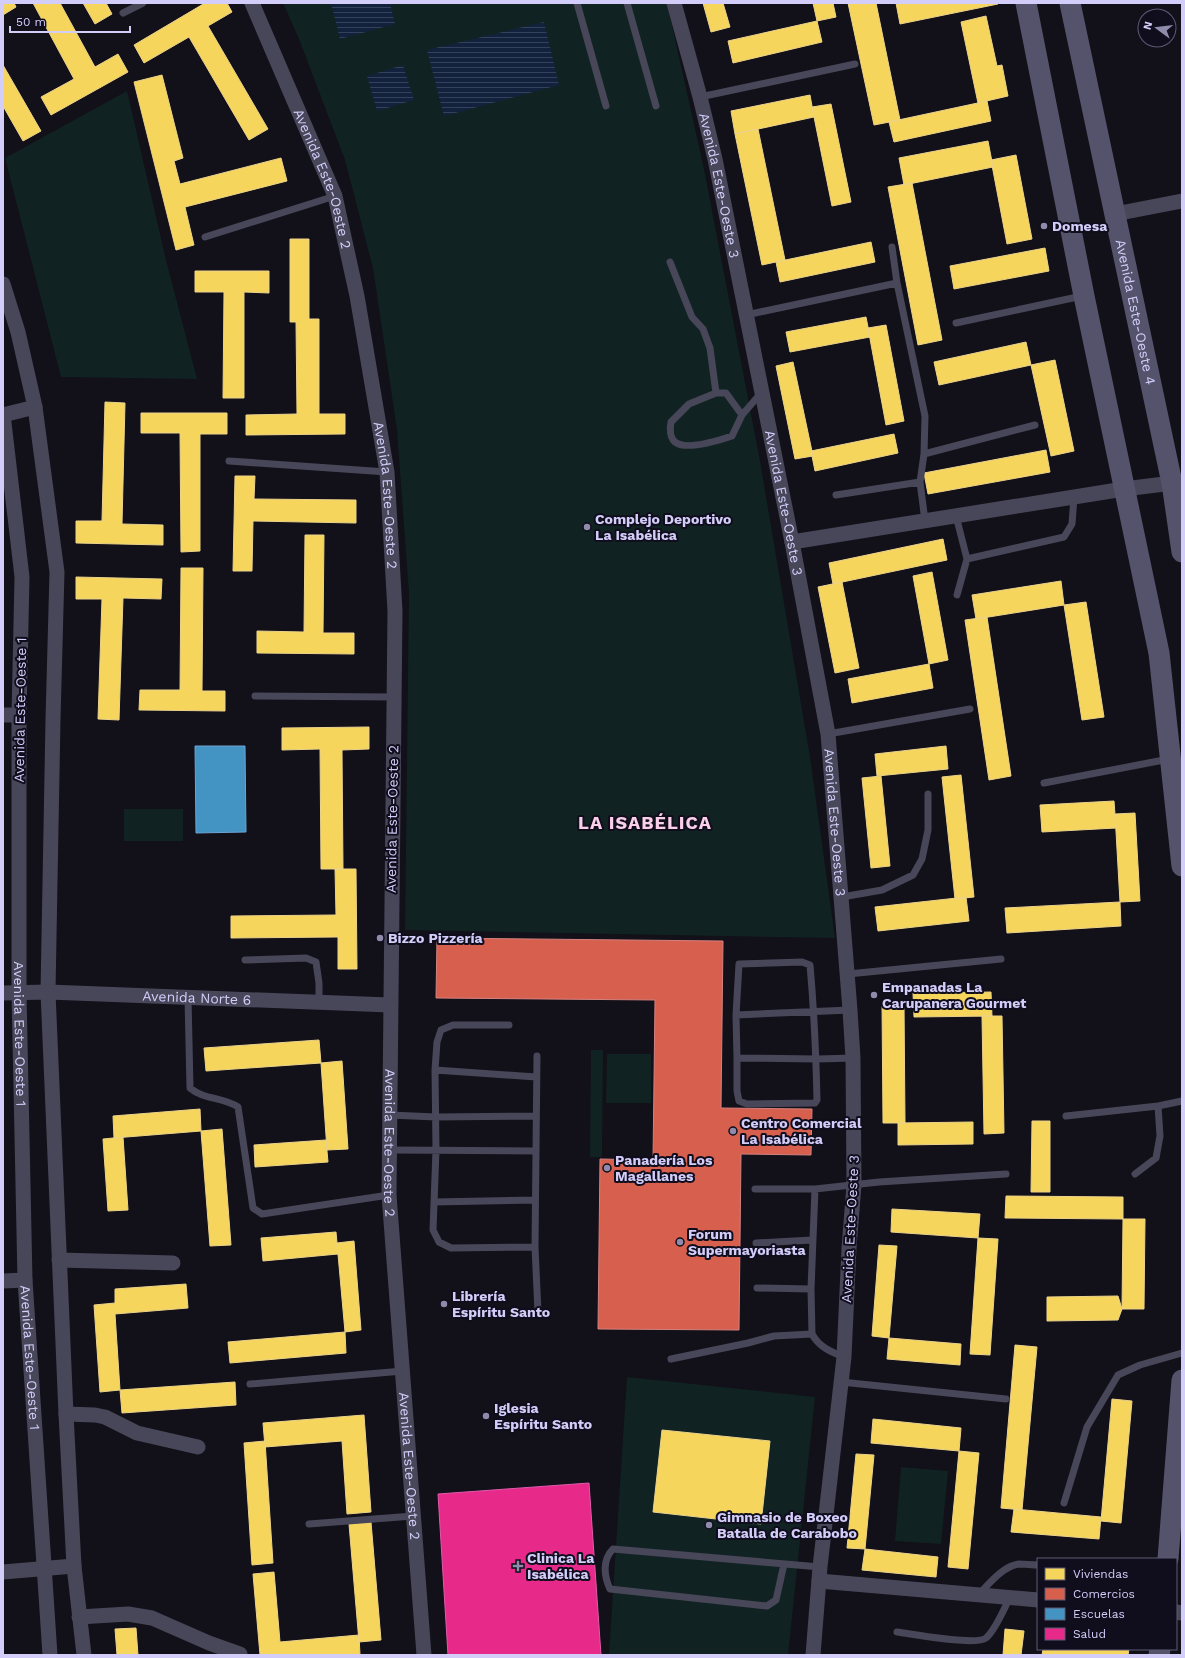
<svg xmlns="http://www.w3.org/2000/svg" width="1185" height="1658" font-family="'Work Sans',sans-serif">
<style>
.green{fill:#112223}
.water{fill:url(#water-rules)}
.homes{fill:#f6d55c;stroke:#ecd38b}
.shops{fill:#d6604d;stroke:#d58181}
.schools{fill:#4393c3;stroke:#6ea4d4}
.health{fill:#e7298a;stroke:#e15aac}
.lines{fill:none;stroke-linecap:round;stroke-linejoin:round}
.lane{stroke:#484659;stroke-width:7}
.street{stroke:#484659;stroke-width:15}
.secondary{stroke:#54536b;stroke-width:21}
.poi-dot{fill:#8f8bab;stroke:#100d1c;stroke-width:1.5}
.labels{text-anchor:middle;stroke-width:4;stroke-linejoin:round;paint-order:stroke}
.street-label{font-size:14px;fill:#d3cdfa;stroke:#100d1c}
.poi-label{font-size:14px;font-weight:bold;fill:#d3cdfa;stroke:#100d1c;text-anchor:start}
.district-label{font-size:18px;font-weight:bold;letter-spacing:1px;fill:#facfea;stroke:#100d1c}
</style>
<defs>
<pattern id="water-rules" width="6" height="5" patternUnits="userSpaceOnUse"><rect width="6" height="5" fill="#12223d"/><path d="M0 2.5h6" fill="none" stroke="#34415a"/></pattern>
</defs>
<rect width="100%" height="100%" fill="#121018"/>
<path class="green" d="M283 3H667L704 169 760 461 810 757 835 938 405 930 409 593 397 430 373 268 345 160 299 39Z
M127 91 166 260 197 379 61 377 5 158Z
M124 809H183V841H124Z
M591 1050H603L602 1157H590Z
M607 1054H651V1103H606Z
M627 1377 815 1397 788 1655 609 1654Z
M901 1467 948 1471 941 1544 895 1541Z"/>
<path class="water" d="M331 3H390L395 24 340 39Z
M544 22 559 85 444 116 427 50Z
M403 65 414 100 377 111 367 76Z"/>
<path class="homes" d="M3 3H14L16 7 3 15Z
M33 3H60L95 67 118 54 128 72 51 115 41 97 74 79Z
M83 3H106L112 14 95 24Z
M205 3H227L232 12 208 26 268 129 249 140 189 37 144 63 134 45Z
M703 3H723L730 27 711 32Z
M813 3H833L836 17 817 21Z
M848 3H876L900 120 874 125Z
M896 3H998V4L900 24Z
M986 16 997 66 1002 65 1008 96 978 103 961 22Z
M817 21 822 42 733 63 728 41Z
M3 65 41 131 23 141 3 106Z
M162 75 183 158 174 161 180 184 281 158 287 181 185 207 194 245 176 250 134 82Z
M810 95 814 117 735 134 731 111Z
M987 101 991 121 894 142 889 122Z
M831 104 851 202 832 206 812 107Z
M758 129 785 260 762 265 735 134Z
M988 141 993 167 904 185 899 158Z
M1016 155 1032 239 1007 244 991 160Z
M912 183 942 340 918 345 888 187Z
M290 239H309V319H319V414H345V434L246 435V415L297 414 296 322H290Z
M871 242 875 262 780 282 776 262Z
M1045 248 1049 271 954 289 950 266Z
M195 271H269V293L244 292V398H223L224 292H195Z
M866 317 870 337 790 352 786 332Z
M886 325 904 421 886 425 868 328Z
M1026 342 1031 365 939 385 934 362Z
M1055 360 1074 451 1051 456 1031 365Z
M793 362 813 456 795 459 776 366Z
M105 402 125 403 122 524 163 525V545L76 543V521H102Z
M141 413H227V434H200V551L181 552 180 433H141Z
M894 434 898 453 815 471 811 451Z
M1046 450 1050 472 928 494 924 473Z
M235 476H255L254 499 356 500V523L253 521 252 571H233Z
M305 535H324L323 633H354V654L257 653V631L304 632Z
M943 539 947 560 833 584 829 563Z
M181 568H203L202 691H225V711L139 710 140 690H180Z
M932 572 948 660 929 664 913 576Z
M76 577 162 579 161 599 123 598 119 720 98 719 102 599H76Z
M1061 581 1064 605 976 619 972 595Z
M842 582 859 668 835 673 818 587Z
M1086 602 1104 717 1082 720 1064 605Z
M987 617 1011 776 989 780 965 620Z
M929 664 933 688 852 703 848 679Z
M369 727V749L342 750 343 869H321L320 749 282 750V728Z
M946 746 948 769 877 776 875 754Z
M961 775 974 897 955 899 942 777Z
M881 776 890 866 871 868 862 778Z
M1114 801 1116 828 1042 832 1040 805Z
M1135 813 1140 901 1120 902 1115 814Z
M335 869H356L357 969H338V937L231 938V916L336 915Z
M966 897 969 921 878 931 875 907Z
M1120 902 1121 926 1007 933 1005 908Z
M991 992 992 1016 914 1017 913 993Z
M882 1003H904L905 1123H883Z
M982 1016H1002L1004 1133 984 1134Z
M319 1040 321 1063 206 1071 204 1048Z
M342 1061 348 1149 327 1150 321 1063Z
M200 1109 201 1131 114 1138 113 1116Z
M1032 1121H1050V1192H1031Z
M973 1122V1144L898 1145V1123Z
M222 1129 231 1245 210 1246 201 1131Z
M123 1137 128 1210 108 1211 103 1139Z
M326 1140 328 1162 255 1167 254 1145Z
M1006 1196 1123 1197V1219L1005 1218Z
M892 1209 980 1214 978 1238 891 1232Z
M1123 1219H1145L1144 1309H1122Z
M336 1232 338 1254 263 1261 261 1238Z
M978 1238 998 1239 990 1355 970 1354Z
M354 1241 361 1330 345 1332 337 1243Z
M879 1245 897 1246 889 1338 872 1336Z
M186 1284 188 1308 115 1314 120 1390 100 1392 94 1305 115 1303V1289Z
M1118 1296 1122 1309 1118 1320 1047 1321V1297Z
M345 1332 346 1353 230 1363 228 1342Z
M889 1338 961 1344 960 1365 887 1359Z
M1015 1345 1037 1347 1022 1510 1001 1508Z
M235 1382 236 1405 122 1413 120 1390Z
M1112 1399 1132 1401 1121 1523 1101 1521Z
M364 1415 371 1512 347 1514 342 1441 265 1447 263 1423Z
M873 1419 961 1428 959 1451 871 1443Z
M662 1430 770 1441 761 1524 653 1512Z
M265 1441 273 1563 252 1565 244 1443Z
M959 1451 979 1453 968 1569 948 1567Z
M856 1454 874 1455 865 1549 847 1548Z
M1014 1509 1101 1517 1099 1539 1011 1532Z
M371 1522 381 1640 359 1642 349 1524Z
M865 1549 938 1557 936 1577 862 1570Z
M274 1572 280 1642 359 1635 360 1655H260L253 1574Z
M136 1628 138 1655H117L115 1629Z
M1005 1629 1024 1631 1021 1655H1003Z
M1043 1649H1129L1128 1655H1042Z"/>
<path class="shops" d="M437 938 723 941 721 1108 812 1109 811 1155 741 1154 739 1330 598 1329 600 1159 653 1160 655 1000 436 998Z"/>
<path class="schools" d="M195 746H245L246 832 196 833Z"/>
<path class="health" d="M589 1483 601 1655H448L438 1494Z"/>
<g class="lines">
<path class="lane" d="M577 3 606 106
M627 3 656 106
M123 13 143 3
M700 97 855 64
M205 237 335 196
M892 247 897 283 925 416 924 454 920 482
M670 262 692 317 703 329 710 348 716 393
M746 315 897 283
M956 323 1082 296
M742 415 726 393H716L689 404 671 422C670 428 669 437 675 442 686 451 720 440 732 436L742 415 761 393
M924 454 1035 425
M229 461 387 472
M836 495 920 482 925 521
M956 516 967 559 957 595
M967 559 1064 537 1072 524 1074 497
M255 696 394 697
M828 734 970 709
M1044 783 1169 759
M842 897 882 890 913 875 922 859 928 830V794
M245 960 306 958 316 962 319 983V1002
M848 974 1001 959
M188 997 190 1088C204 1100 223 1097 238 1107L253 1208 262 1214 389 1195
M736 1015 850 1010
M509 1025H453L441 1030 437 1042 435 1070 436 1150 433 1230 439 1242 451 1248 535 1247 537 1056
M737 1058V1091L739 1101 747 1104 815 1103 817 1100C816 1054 814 1010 810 965L802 962 739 964 736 1015 737 1058 817 1059 853 1058
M435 1070 536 1077
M390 1115 436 1117 536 1116
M1066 1116 1158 1106 1182 1101
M390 1150 535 1151
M1135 1174 1156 1158 1160 1136 1158 1106
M755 1189H815L879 1182 1006 1174
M815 1189 811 1289 812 1334C819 1347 831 1352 844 1357
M434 1202 535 1200
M756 1243 812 1240
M535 1247 538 1312
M757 1288 811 1289
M671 1359 748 1343 774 1336 812 1334
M841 1382 1006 1399
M250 1384 403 1371
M1064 1503 1087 1427 1118 1375 1140 1365 1182 1353
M309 1524 413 1516
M784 1564 776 1600 767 1606 610 1589C604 1576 602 1560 613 1549L820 1567
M979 1594C989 1584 1003 1566 1019 1564 1025 1564 1032 1565 1038 1565
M897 1632C913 1634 975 1646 986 1638 995 1631 1005 1607 1010 1597"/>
<g class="street">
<path id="s1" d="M252 3 335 196 357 296 387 472 395 611 389 1195 424 1655"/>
<path id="s2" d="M674 3 700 97 715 159 792 542 828 734 850 1010 853 1058 854 1185 849 1248 844 1357 820 1567 813 1655"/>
<path d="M1115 214 1182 201"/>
<path d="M3 284 18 332 35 407 57 572 53 719 48 992 66 1414 74 1566 84 1655"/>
<path id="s3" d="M3 414 22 577 19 715V993L25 1280 50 1655"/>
<path d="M3 415 35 407"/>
<path d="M792 542 1124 489 1181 482"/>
<path d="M3 715H19"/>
<path id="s4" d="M3 993 48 992 390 1005"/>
<path d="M59 1260 173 1263"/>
<path d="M3 1281 25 1280"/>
<path d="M66 1414 95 1415 105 1417 137 1433 198 1447"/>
<path d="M3 1572 74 1566"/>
<path d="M819 1581 1038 1600"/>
<path d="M1176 1612 1182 1613"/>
<path d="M79 1617 128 1614 152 1618 209 1643 240 1654"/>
</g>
<g class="secondary">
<path d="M1026 3 1084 296 1159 653 1182 866"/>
<path id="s5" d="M1070 3 1172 483 1182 552"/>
<path d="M1168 1559 1182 1380"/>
<path d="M1159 1655 1160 1649"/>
</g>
</g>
<g class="poi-dot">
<circle cx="1044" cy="226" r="4"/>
<circle cx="587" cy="527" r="4"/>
<circle cx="380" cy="938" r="4"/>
<circle cx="874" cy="995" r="4"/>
<circle cx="733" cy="1131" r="4"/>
<circle cx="607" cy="1168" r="4"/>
<circle cx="680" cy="1242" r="4"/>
<circle cx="444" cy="1304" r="4"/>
<circle cx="486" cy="1416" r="4"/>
<circle cx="709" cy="1525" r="4"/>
<path d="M516 1560h4v4h4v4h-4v4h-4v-4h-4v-4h4z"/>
</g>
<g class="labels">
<g class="street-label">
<text dy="5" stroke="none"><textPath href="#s1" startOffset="190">Avenida Este-Oeste 2</textPath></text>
<text dy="5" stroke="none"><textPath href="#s2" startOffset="188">Avenida Este-Oeste 3</textPath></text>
<text dy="5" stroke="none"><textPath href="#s5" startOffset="316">Avenida Este-Oeste 4</textPath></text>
<text dy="5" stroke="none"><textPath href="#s1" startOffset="514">Avenida Este-Oeste 2</textPath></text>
<text dy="5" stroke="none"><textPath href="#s2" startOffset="512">Avenida Este-Oeste 3</textPath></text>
<text transform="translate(20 710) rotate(-89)" y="5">Avenida Este-Oeste 1</text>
<text transform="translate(392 819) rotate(-89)" y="5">Avenida Este-Oeste 2</text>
<text dy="5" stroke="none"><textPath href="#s2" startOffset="836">Avenida Este-Oeste 3</textPath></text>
<text dy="5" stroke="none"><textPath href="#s4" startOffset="194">Avenida Norte 6</textPath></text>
<text dy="5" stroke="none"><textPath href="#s3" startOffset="621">Avenida Este-Oeste 1</textPath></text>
<text dy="5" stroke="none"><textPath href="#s1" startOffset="1162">Avenida Este-Oeste 2</textPath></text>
<text transform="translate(850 1229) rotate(-87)" y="5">Avenida Este-Oeste 3</text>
<text dy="5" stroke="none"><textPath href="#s3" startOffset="945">Avenida Este-Oeste 1</textPath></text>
<text dy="5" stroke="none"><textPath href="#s1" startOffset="1486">Avenida Este-Oeste 2</textPath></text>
</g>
<g class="poi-label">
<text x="1052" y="231">Domesa</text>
<text x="595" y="524">Complejo Deportivo<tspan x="595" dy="16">La Isabélica</tspan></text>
<text x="388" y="943">Bizzo Pizzería</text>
<text x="882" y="992">Empanadas La<tspan x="882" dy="16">Carupanera Gourmet</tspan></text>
<text x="741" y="1128">Centro Comercial<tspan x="741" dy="16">La Isabélica</tspan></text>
<text x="615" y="1165">Panadería Los<tspan x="615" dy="16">Magallanes</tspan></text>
<text x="688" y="1239">Forum<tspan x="688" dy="16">Supermayoriasta</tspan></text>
<text x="452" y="1301">Librería<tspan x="452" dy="16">Espíritu Santo</tspan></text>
<text x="494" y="1413">Iglesia<tspan x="494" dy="16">Espíritu Santo</tspan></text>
<text x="717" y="1522">Gimnasio de Boxeo<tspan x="717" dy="16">Batalla de Carabobo</tspan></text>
<text x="527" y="1563">Clinica La<tspan x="527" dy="16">Isabélica</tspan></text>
</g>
<g class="district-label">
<text x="645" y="829">LA ISABÉLICA</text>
</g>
</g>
<rect width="1185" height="1658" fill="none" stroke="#d3cdfa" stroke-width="8"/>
<rect x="1037" y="1558" width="140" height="92" fill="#100d1c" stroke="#5e5a75"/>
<rect x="1045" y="1568" width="20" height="12" fill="#f6d55c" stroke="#5e5a75"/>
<text x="1073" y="1578" font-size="12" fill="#d3cdfa">Viviendas</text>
<rect x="1045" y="1588" width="20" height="12" fill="#d6604d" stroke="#5e5a75"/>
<text x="1073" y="1598" font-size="12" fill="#d3cdfa">Comercios</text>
<rect x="1045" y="1608" width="20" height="12" fill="#4393c3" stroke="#5e5a75"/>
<text x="1073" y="1618" font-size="12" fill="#d3cdfa">Escuelas</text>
<rect x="1045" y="1628" width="20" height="12" fill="#e7298a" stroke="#5e5a75"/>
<text x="1073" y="1638" font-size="12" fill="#d3cdfa">Salud</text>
<g transform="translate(1157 28) rotate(285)"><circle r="19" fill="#100d1c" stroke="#5e5a75"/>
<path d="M0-3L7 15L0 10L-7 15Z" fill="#8f8bab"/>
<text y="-6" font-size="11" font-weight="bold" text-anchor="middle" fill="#d3cdfa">N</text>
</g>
<path d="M10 26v6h120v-6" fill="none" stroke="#d3cdfa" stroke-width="2"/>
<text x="16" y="26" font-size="12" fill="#d3cdfa" stroke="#100d1c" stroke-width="3" paint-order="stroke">50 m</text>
</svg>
